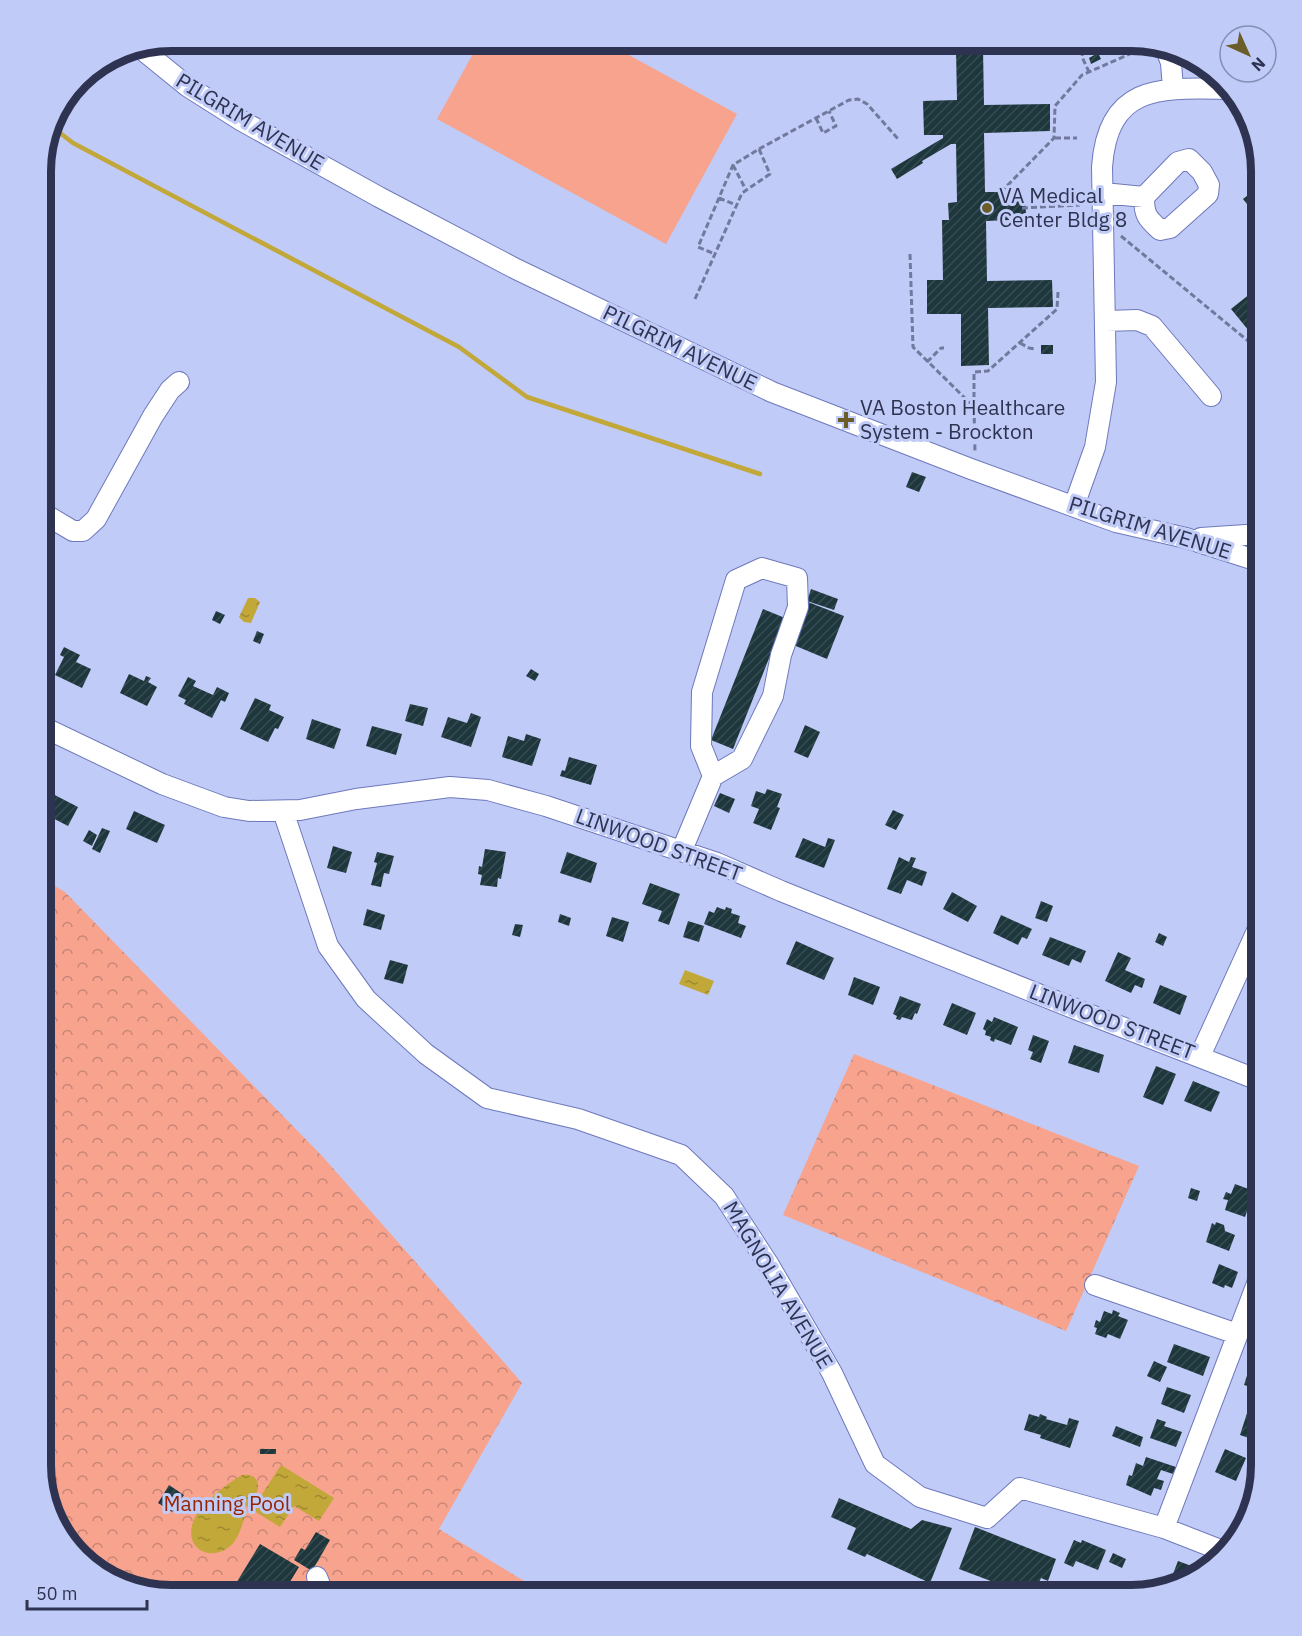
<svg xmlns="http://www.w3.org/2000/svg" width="1302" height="1636" font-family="'IBM Plex Sans',sans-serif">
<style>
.forest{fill:url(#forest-crowns)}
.garden{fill:#f7a38d}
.water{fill:url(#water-ripples)}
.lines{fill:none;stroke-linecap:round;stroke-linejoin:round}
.stream{stroke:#c2a739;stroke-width:4.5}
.building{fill:url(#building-hatch)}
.minor-casing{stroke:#6d79bc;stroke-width:22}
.path{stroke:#71799d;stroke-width:3;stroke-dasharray:6 3;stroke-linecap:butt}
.minor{stroke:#fff;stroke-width:20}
.poi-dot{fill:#6a5d2a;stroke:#c1cbf7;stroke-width:2}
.labels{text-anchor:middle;stroke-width:6;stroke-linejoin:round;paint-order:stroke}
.street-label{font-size:21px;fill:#2d3350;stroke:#c1cbf7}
.poi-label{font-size:21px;fill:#2d3350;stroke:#c1cbf7;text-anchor:start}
.park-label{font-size:21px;fill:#962602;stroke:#c1cbf7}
.rim{fill:none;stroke:#2d3350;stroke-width:8}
</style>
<defs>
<pattern id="forest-crowns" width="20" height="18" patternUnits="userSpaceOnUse" patternTransform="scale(1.5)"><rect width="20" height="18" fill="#f7a38d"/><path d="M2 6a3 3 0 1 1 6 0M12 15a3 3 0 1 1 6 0" fill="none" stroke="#c88576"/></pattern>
<pattern id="water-ripples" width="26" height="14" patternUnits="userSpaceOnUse" patternTransform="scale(1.5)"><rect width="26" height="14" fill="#c2a739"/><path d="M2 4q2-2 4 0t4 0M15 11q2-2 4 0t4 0" fill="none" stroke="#9e8932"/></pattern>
<pattern id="building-hatch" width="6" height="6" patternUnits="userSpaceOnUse" patternTransform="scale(1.5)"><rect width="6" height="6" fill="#1e373d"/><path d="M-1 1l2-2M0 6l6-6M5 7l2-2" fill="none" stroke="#364c52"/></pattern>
</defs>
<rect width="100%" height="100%" fill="#c1cbf7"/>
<path class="forest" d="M41 878 65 892 323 1157 522 1383 439 1529 547 1595H171L113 1582 63 1538 41 1465Z
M854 1054 1139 1166 1066 1331 783 1215Z"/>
<path class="garden" d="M480 41H603L737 114 666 244 437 119Z"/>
<path class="water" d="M248 598H255L260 602 251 623 244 622 239 617Z
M685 970 714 981 708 995 679 984Z
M281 1465 334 1498 319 1521 294 1506 280 1527 240 1502 237 1506 247 1512C242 1522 241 1533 234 1542 216 1564 183 1552 193 1522 198 1506 227 1483 242 1475 257 1473 262 1484 255 1496L259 1499Z"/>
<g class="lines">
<path class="stream" d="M51 126 73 143 459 347 527 397 760 474"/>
</g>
<path class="building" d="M1092 41H1121L1122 44 1099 55 1101 59 1091 64 1089 58 1098 53Z
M983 48 984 105 1050 104V131L984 133 985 192H1009V199L1025 198 1026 214H1009V220L986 221 987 281 1052 280 1053 307 988 308 989 365 961 366V314H927V280H943L942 220H949L948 203 957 202 956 144H951L922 161 923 163 897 179 891 169 943 138V135H924L923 101 957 100 956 49Z
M1261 185V222L1243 199Z
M1261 285V321L1249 331 1231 309Z
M1041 345H1053V354H1041Z
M912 472 926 477 919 492 906 487Z
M811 589 838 599 834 610 807 601Z
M808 602 844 616 827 659 791 644Z
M763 609 785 618 733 749 711 740Z
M216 611 225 615 220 624 212 620Z
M257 631 264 634 260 644 253 641Z
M64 647 80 655 76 662 91 669 82 688 55 675 64 657 60 655Z
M531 669 539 674 535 681 526 676Z
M129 674 144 681 146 676 151 678 148 682 157 687 147 706 120 693Z
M188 677 196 681 193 686 213 695 217 687 229 693 225 702 221 700 212 718 184 704 186 700 178 696Z
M255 698 271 705 269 710 284 717 278 729 275 728 268 742 240 729Z
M410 704 428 708 423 726 405 721Z
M471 713 481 717 471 747 441 737 448 717 467 723Z
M312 719 341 729 334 749 306 739Z
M805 725 820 732 808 758 794 752Z
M372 726 402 734 396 755 366 746Z
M526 734 541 739 532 766 502 757 508 736 524 741Z
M569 757 597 765 591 785 560 776 562 770 565 771Z
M767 789 782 794 777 807 780 808 771 830 753 823 759 809 751 806 756 791 765 794Z
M45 790 78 807 68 826 41 812V799Z
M720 793 735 799 729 813 714 806Z
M893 810 904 815 896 830 885 825Z
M134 811 165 825 157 843 126 829Z
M102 828 110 831 100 853 92 849Z
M89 830 97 835 92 846 83 841Z
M803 838 825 847 828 838 835 840 824 868 795 857Z
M333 846 352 852 346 873 327 868Z
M485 849 506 852 501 879 498 878 497 887 480 885 482 875 478 874 479 866 482 867Z
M377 852 394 856 389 874 384 873 381 887 371 885 377 863 374 862Z
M567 852 597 863 591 883 560 873Z
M899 857 909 862 911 857 916 858 912 867 927 872 922 886 907 880 901 894 887 889Z
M650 883 680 894 669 925 658 921 662 911 642 904Z
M952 892 977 906 968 922 943 909Z
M1041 901 1053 906 1047 922 1035 918Z
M717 907 725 910 726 907 732 909 731 913 740 916 738 923 746 926 741 938 704 924 709 911 714 913Z
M367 909 385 915 381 930 363 925Z
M560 914 571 918 569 926 558 922Z
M1001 915 1032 929 1027 939 1022 937 1018 945 993 933Z
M612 917 629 922 623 942 606 936Z
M688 921 704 926 699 942 683 937Z
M515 924 523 925 520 937 512 935Z
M1159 933 1167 937 1163 946 1155 942Z
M1050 937 1086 951 1081 963 1072 959 1069 966 1042 955Z
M796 941 834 958 824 980 786 964Z
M1118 952 1131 958 1125 970 1145 979 1142 988 1135 985 1131 993 1105 981Z
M390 960 408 965 403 984 384 979Z
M854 977 880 987 873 1005 848 995Z
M1160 985 1187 996 1180 1015 1153 1003Z
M900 996 921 1004 917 1014 915 1013 912 1020 902 1017 900 1020 896 1019 897 1016 893 1014Z
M952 1003 976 1013 967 1035 943 1025Z
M994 1017 1018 1027 1011 1045 995 1039 994 1042 990 1040 991 1037 985 1035 986 1031 983 1029 987 1019 992 1022Z
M1254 1023 1261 1026V1049L1254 1046 1255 1043 1247 1039Z
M1033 1035 1049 1041 1041 1063 1030 1059 1033 1052 1028 1050Z
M1074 1045 1104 1055 1099 1073 1068 1063Z
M1156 1066 1176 1074 1163 1105 1143 1097Z
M1193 1081 1220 1092 1211 1112 1184 1101Z
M1235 1184 1254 1191 1245 1217 1225 1210 1228 1200 1223 1199 1226 1192 1231 1194Z
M1191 1188 1200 1191 1197 1201 1188 1198Z
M1216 1222 1224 1225 1225 1231 1235 1235 1229 1251 1206 1242 1212 1223 1215 1225Z
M1219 1264 1238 1272 1232 1288 1225 1285 1224 1288 1212 1283Z
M1113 1310 1120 1313 1118 1316 1128 1320 1120 1339 1108 1334 1106 1338 1095 1334 1097 1328 1094 1327 1096 1320 1100 1322 1104 1311 1112 1314Z
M1174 1344 1210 1357 1203 1376 1167 1362Z
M1154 1361 1167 1367 1160 1382 1147 1376Z
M1250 1366 1261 1369V1390L1244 1385Z
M1167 1387 1191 1395 1184 1413 1161 1404Z
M1248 1410 1261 1415V1442L1240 1435Z
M1029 1414 1039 1417 1040 1414 1047 1417 1046 1419 1067 1425 1069 1418 1079 1421 1070 1448 1040 1438 1041 1435 1024 1430Z
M1157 1419 1166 1422 1164 1426 1182 1432 1176 1447 1150 1438Z
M1116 1426 1143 1437 1140 1447 1112 1436Z
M260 1449H276V1454H260Z
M1225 1449 1246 1458 1236 1481 1215 1472Z
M1146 1457 1176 1467 1173 1474 1161 1470 1157 1479 1164 1481 1161 1490 1154 1488 1151 1496 1126 1485 1129 1475 1132 1476 1136 1463 1143 1466Z
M169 1485 184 1495 172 1512 158 1503Z
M1247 1497 1253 1500 1249 1519 1241 1516Z
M839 1498 911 1529 922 1520 952 1528 930 1583 867 1554 865 1557 847 1549 856 1528 831 1517Z
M975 1527 1056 1559 1048 1581 1041 1578 1034 1595H1028L959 1569Z
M316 1532 330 1540 312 1571 294 1560 301 1548 305 1550Z
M1074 1540 1081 1543 1082 1540 1106 1550 1098 1570 1076 1561 1073 1567 1064 1563Z
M260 1544 299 1567 282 1595H252L235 1585Z
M1113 1553 1126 1559 1122 1568 1109 1562Z
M1178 1561 1197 1568 1194 1576 1169 1584Z"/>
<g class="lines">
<defs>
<path id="minor" d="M139 47 187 86 242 121 379 197 516 269 772 392 971 469 1116 522 1186 538 1261 562
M1166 49 1171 63 1173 88
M1103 193 1144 197 1178 162 1189 159 1202 172 1209 185 1208 194 1170 228 1160 230C1147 218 1144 215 1144 197
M1106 321 1137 320 1152 326 1211 396
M1074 506 1095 447 1106 382 1102 167C1108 82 1163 88 1230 89
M41 512 73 531H83L96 519 153 416 170 390 179 382
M1201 538 1261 534
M41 726 162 784 224 807 249 811 300 810 356 799 450 787 488 790 546 806 717 863 781 891 1078 1010 1261 1081
M283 811 328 946 366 999 426 1054 487 1098 578 1119 681 1155 724 1196 769 1265 832 1373 875 1464 920 1497 987 1518 1020 1488 1164 1528 1223 1551
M682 850 713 776 701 746 702 692 736 580 762 568 797 578 798 607 781 655 773 696 742 759 713 776
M1200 1056 1261 922
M1095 1285 1237 1334
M1164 1528 1261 1273
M316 1595 320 1585 317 1577"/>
</defs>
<use href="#minor" class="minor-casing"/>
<path class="path" d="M1084 41 1082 57 1089 72
M816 118 823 133 836 126 829 111
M1055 138H1077
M759 149 849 100 858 99 867 104 899 140
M733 165 746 190
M1001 192 1054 138 1055 106 1082 75 1139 50
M719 198 736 205
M1022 208 1080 205
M1121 236 1259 350
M910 254 913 347 974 407 975 452
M695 299 742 193 770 174 759 149 733 165 698 247 715 254
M1020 343 1029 348 1036 349
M927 362 941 348H944
M974 407V372L988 371 1057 309 1058 292"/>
<use href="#minor" class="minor"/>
</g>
<g class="poi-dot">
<circle cx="987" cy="208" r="6"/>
<path d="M843 411h6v6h6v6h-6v6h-6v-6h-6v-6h6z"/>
</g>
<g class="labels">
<g class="street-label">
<text transform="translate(250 122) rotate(31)" y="7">PILGRIM AVENUE</text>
<text transform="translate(680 348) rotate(26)" y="7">PILGRIM AVENUE</text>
<text transform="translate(1150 528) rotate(17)" y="7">PILGRIM AVENUE</text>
<text transform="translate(659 845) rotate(20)" y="7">LINWOOD STREET</text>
<text transform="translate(1112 1022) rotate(21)" y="7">LINWOOD STREET</text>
<text transform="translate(778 1285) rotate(59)" y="7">MAGNOLIA AVENUE</text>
</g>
<g class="poi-label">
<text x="999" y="203">VA Medical<tspan x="999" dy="24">Center Bldg 8</tspan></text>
<text x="860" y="415">VA Boston Healthcare<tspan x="860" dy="24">System - Brockton</tspan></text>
</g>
<g class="park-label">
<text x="227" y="1511">Manning Pool</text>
</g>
</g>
<path d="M0 0H1302V1636H0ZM171 51H1131A120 120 0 0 1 1251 171V1465A120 120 0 0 1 1131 1585H171A120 120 0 0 1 51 1465V171A120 120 0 0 1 171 51Z" fill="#c1cbf7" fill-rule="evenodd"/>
<path class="rim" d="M171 51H1131A120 120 0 0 1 1251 171V1465A120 120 0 0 1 1131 1585H171A120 120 0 0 1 51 1465V171A120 120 0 0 1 171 51Z"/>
<g transform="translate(1248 54) rotate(135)"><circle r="28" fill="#c1cbf7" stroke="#868eb4" stroke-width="1.5"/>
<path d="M0-4.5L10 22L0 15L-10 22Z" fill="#6a5d2a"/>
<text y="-9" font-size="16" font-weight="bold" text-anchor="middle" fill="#2d3350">N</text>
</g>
<path d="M27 1600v9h120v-9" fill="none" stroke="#2d3350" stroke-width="3"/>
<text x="36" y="1600" font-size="18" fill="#2d3350" stroke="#c1cbf7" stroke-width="4.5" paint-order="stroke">50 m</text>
</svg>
